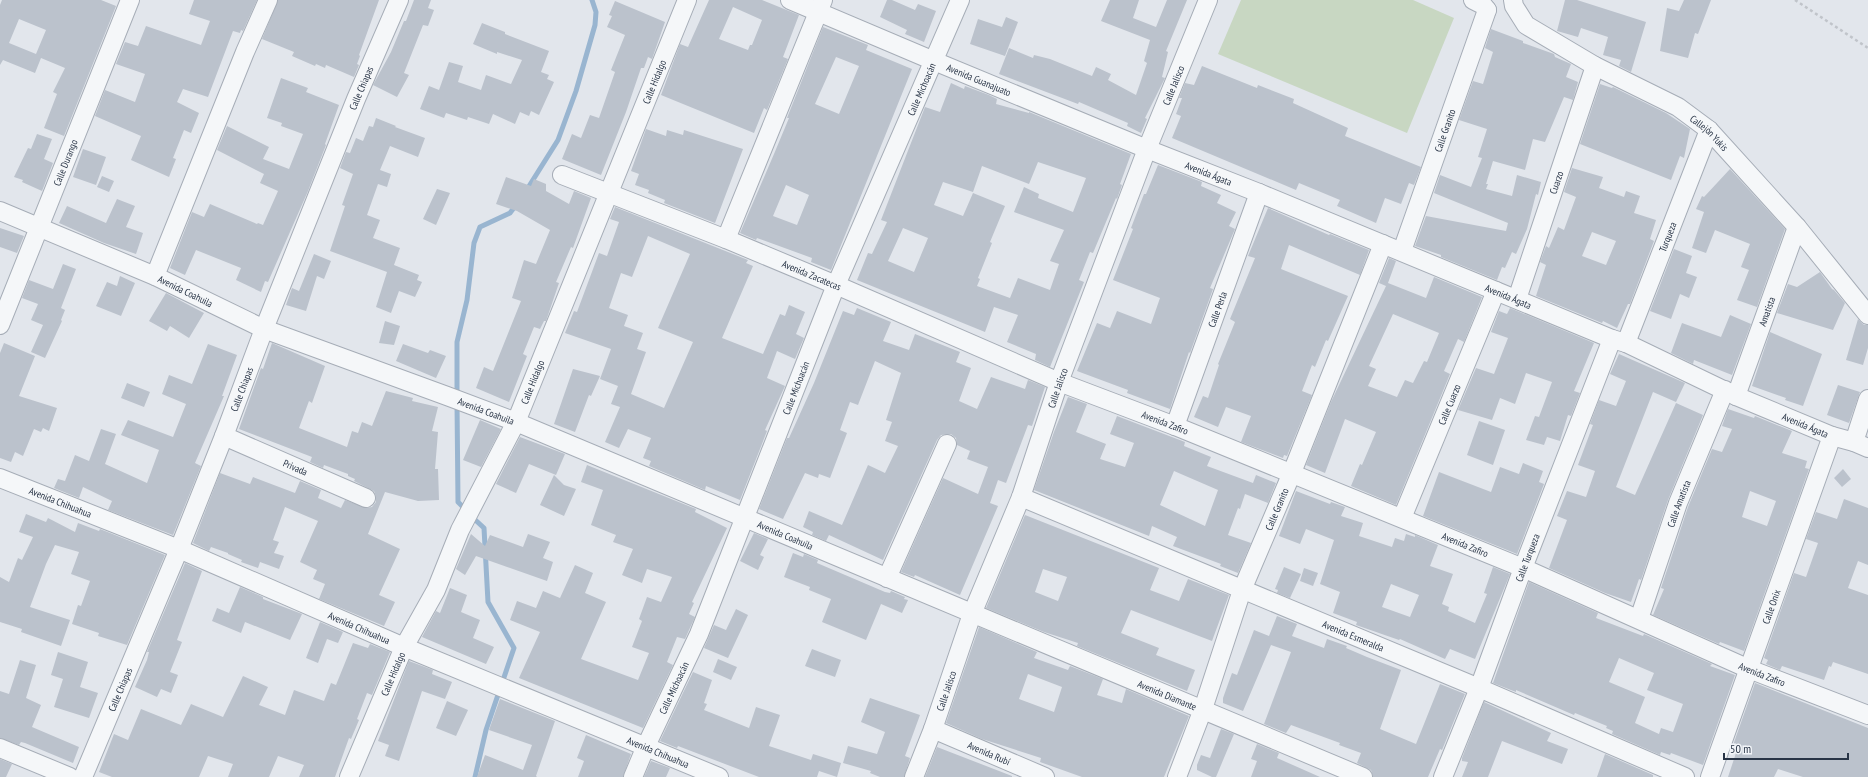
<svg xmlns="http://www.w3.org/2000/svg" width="1868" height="777" font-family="'PT Sans Narrow',sans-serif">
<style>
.green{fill:#c8d7c2}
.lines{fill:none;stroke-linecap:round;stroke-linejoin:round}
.stream{stroke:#99b5d0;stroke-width:5}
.building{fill:#bbc2cc;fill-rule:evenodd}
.minor-casing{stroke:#a6adb7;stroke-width:20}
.path{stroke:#c0c4ca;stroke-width:2.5;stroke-dasharray:3 3;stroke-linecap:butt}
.minor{stroke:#f5f7f9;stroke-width:18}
.labels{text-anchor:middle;stroke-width:3;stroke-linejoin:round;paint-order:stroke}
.street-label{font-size:10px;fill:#283446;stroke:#f2f5f9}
</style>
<rect width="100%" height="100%" fill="#e2e6ec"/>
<path class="green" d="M1241 0H1413L1454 18 1407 133 1218 54Z"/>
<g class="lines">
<path class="stream" d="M526 191 558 140 576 91 595 25 596 12 592 0
M457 395V342L467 300 474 243 480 227 510 213 516 205
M457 403 458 502 466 510
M471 516 484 528 488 602 514 648 486 730 475 777"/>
</g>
<path class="building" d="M2 0H101L116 6 64 136 44 128 57 94 53 92 65 68 41 58 35 73 3 60 0 65V5ZM19 19 46 30 36 54 9 43Z
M194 0H257L243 31 241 30 240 33 233 31 208 97 183 89 177 102 199 113 191 133 184 130 173 158 176 159 169 177 131 160 141 136 95 116 105 90 135 102 145 74 116 64 125 42 138 46 146 26 201 45 210 21 189 14Z
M278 0H379L359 55 360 56 357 64 359 65 354 77 326 65 325 68 316 64 315 66 292 56 294 52 262 39Z
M414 0H431L428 8 434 10 428 26 423 25 404 73 409 75 397 97 373 85 391 52 404 21H406Z
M709 0H762L799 15 783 57 788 59 767 110 764 108 754 133 661 95 680 44 688 47ZM733 7 762 20 752 45H750L748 50 719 39Z
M887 0H892L915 10 918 4 936 11 924 42 905 34 907 30 880 17Z
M1110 0H1139L1133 18 1156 27 1167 0H1187L1166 51 1168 52 1162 77 1165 78 1145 118 1147 119 1141 133 1127 126 1128 123 1079 102 1078 104 999 74 1009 48 1033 58 1034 55 1050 59 1092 76 1096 67 1111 74 1108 80 1136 95 1147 63 1144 61 1150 40 1101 21Z
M1565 0H1577L1646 22 1631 72 1619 66 1621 60 1603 55 1608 37 1581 28 1578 37 1557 31Z
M1684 0H1711L1698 34 1695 33 1688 58 1660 51 1667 8 1679 11Z
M615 1 665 22 652 59 648 57 644 68H641L626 112 601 175 562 159 572 134 581 138 590 115 599 118 615 72 611 70 625 35 607 27 612 16 609 15Z
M1006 17 1018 22 1005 56 970 44 978 19 1002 27Z
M482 23 505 32V34L549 51 541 72 549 75 547 79 554 82 539 115 531 111 529 116 520 112 515 124 493 114 489 124 468 117 467 120 446 113 444 118 420 109 429 86 439 90 449 62 463 66 458 82 481 90 486 75 511 84 522 60 497 52V54L473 44Z
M823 27 868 45 866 50 912 69 831 270 811 262 812 258 757 238 756 240 740 233 774 154 789 118H787ZM836 57 859 66 839 114 815 104ZM786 185 809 195 797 225 773 216Z
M1491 29 1523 41V43L1554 54 1555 57 1571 64 1566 77 1578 82 1573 100 1564 97 1545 142 1533 139 1525 170 1493 161 1486 184H1488L1486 189 1512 196 1517 175 1541 182 1538 195 1536 194 1527 229 1516 254 1512 252 1505 268 1502 267 1497 280 1441 257V255L1415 246 1426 216 1506 231 1508 223 1434 193 1440 175 1471 187 1482 158 1478 157 1487 129 1459 120 1473 81 1483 84 1493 52 1485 48Z
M1202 66 1257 88 1258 85 1294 99 1293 103 1348 128 1345 136 1421 167 1414 185 1409 183 1401 204 1385 198 1376 223 1337 206 1340 200 1299 183 1296 190 1172 138 1181 116 1176 114 1182 98H1179L1185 83 1194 85Z
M281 78 308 88 306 92 339 105 325 144 326 145 308 191 268 282 265 281 261 292 236 280 241 268 196 250 185 275 170 268 192 212 204 217 210 204 257 224 258 223 263 225 278 191 260 183 264 174 217 150 227 126 269 147 263 159 289 169 303 134 281 126 282 123 267 118Z
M951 83 964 89 965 86 989 95 997 99 996 104 1029 113V112L1131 154 1120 184 1122 185 1117 199 1116 198 1093 253 1090 252 1079 280 1084 282 1050 367 1035 360 1036 354 1007 342 1018 315 994 307 985 332 857 280 868 253 872 254 887 222 881 220 925 107 940 112ZM1038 162 1086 178 1073 212 1038 198 1039 194 1024 187 1014 212 1064 230 1050 261 1059 264 1050 290 1018 278 1010 298 977 286 980 279 978 278 992 243 990 242 1005 206 973 193 963 216 934 205 943 182 973 192 982 166 1029 184ZM903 228 928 238 914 272 888 261Z
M1600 84 1612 88 1613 87 1666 113 1690 129 1684 158 1680 156 1671 180 1580 144Z
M376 118 396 126 395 127 425 138 418 157 390 146 380 170 391 174 387 187 378 184 367 215 380 220 373 238 400 248 394 265 419 275 417 280 422 282 415 297 399 291 391 313 376 307 387 272 330 251 345 206 342 205 353 174 340 168 346 152 350 153 356 138 363 141 369 126 373 127Z
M646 129 666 136 667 130 683 135 684 130 743 149 715 223 664 203 665 200 648 193 649 190 635 185 639 174 631 171Z
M37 134 52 139 44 159 53 163 42 191 22 182 23 180 14 177 28 148 31 149Z
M83 149 106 157 96 185 73 177Z
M1158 165 1202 182 1201 186 1221 195 1217 203 1236 212 1229 226 1235 229 1210 288 1213 289 1190 353 1189 352 1170 409 1127 393 1128 390 1077 371 1097 323 1110 328 1117 311 1151 324 1160 298 1113 280 1133 229 1131 228 1144 194H1146Z
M1572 168 1603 177 1599 188 1624 197 1626 191 1640 196 1634 213 1656 220 1650 239 1654 241 1630 304H1628L1617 328 1603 321 1602 323 1536 296 1546 265 1540 262 1546 246 1549 248 1558 227 1564 230 1576 197 1564 192ZM1592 232 1616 241 1606 265 1582 256Z
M1730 169 1785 229 1757 307 1737 300 1749 270 1741 267 1750 244 1715 230 1706 253 1692 248 1704 212 1696 209 1702 196 1704 197Z
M102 176 114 181 109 192 97 187Z
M506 177 531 186 534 179 546 184V191L569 204 574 191 591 198 573 248 571 247 556 282 559 283 546 321H544L540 329 534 327 523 354 527 356 509 402 476 388 484 367 493 371 521 301 512 298 524 260 536 264 550 230 517 211 496 204Z
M437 189 450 193 436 225 423 219Z
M117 199 135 206 126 227 143 233 136 254 104 243 59 223 67 206 106 223Z
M615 207 748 260 746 263 753 266 722 338 763 354 780 314 785 316 789 305 805 312 796 334 804 338 795 359 777 351 767 378 785 386 765 430 767 431 740 500 706 486 705 490 649 466 651 461 643 458 651 438 628 429 619 448 605 442 620 407 611 404 618 386 600 379 611 349 565 333 574 311 577 312 599 253 607 256 619 222 610 219ZM648 236 690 254 658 328 693 342 664 408 631 394 646 352 637 349 643 333 624 326 628 315 609 308 621 273 632 277Z
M1268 208 1329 235 1330 234 1369 250 1360 275 1289 245 1281 269 1348 296 1328 341 1326 340 1315 367 1312 365 1302 391 1312 395 1287 456 1284 455 1283 458 1241 442 1251 416 1226 407 1218 427 1194 417 1203 396 1208 398 1219 365 1218 364 1235 322 1230 319 1255 258 1248 256Z
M0 228 24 236 17 253 0 247Z
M1674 249 1692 256 1686 273 1697 277 1689 298 1680 294 1671 319 1650 311Z
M314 254 331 261 324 279 317 276 306 311 286 305 292 288 299 291Z
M1389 258 1396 261 1388 283 1426 298 1434 277 1482 297 1464 342 1458 339 1444 371 1450 374 1396 505 1351 486 1360 464 1362 465 1376 432 1345 419 1325 473 1306 465 1331 402 1386 286 1379 283ZM1393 314 1439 333 1427 362 1424 361 1413 383 1405 380 1397 397 1368 386 1376 369 1369 366Z
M63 264 76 269 61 308 65 310 61 320 62 321 45 358 31 352 43 325 31 320 38 304 22 298 29 280 53 289Z
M1820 272 1832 289 1834 290 1845 303 1833 330 1777 313 1788 284 1797 287Z
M120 276 135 283 121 316 96 306 107 282 117 286Z
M166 293 204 313 189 338 170 326 167 331 149 321Z
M857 308 891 322 883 341 909 350 915 334 960 352 956 362 971 368 959 401 977 409 991 377 1025 389 1028 380 1045 387 1032 426 1028 425 1006 483 998 480 990 503 998 506 960 595 915 575 914 577 901 572 943 478 978 494 988 467 967 459 970 451 957 445 956 438 951 434 941 435 937 440 883 560 829 535 826 541 812 535 813 532 803 527 809 511 842 525 868 465 885 473 898 446 885 441 892 422 886 420 901 373 875 361 858 405 850 402 840 430 847 433 830 478 819 474 818 478 805 473 783 519 759 509 787 438H789L814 383 843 311 854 315Z
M1510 308 1594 343 1574 391 1580 393 1571 416 1568 415 1560 441 1547 437 1544 445 1526 440 1535 416 1539 417 1552 382 1526 373 1515 404 1500 398 1492 420 1458 410 1476 368 1494 374 1508 338 1491 332 1499 311 1507 314Z
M1730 315 1751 324 1732 375 1694 360 1693 364 1671 353 1682 323 1721 337Z
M1858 319 1864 325H1868V348L1863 365 1846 360Z
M385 321 400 326 394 345 379 343Z
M1770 332 1822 354 1803 406 1785 400 1786 398 1752 386Z
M4 343 35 356 19 396 57 408 49 431 43 428 41 432 34 429 23 456 15 452 11 462 0 458V353Z
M272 343 325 366 312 403 309 401 299 428 347 447 352 431 358 433 362 422 372 426 386 391 413 398 412 401 438 407 432 431 438 432 435 469H438L439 500 418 501 385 492 368 534 400 549 379 595 395 602 384 626 319 599 325 584 313 579 317 570 300 562 318 521 285 507 273 540 279 542 274 553 284 556 279 569 260 562 258 568 241 562 242 560 228 554V553L211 547 209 551 193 543 220 473 250 484 253 477 295 493 300 481 321 490 318 498 341 508 345 500 367 508 372 507 376 502V496L374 491 354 481 355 479 348 476V474L324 465 323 468 310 462 312 457 239 429 261 368 263 369Z
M208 344 237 355 222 396H224L195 463 201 466 173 535 108 510 112 501 83 487 79 498 54 488 58 479 65 481 75 455 89 461 101 429 116 434 105 464 147 483 159 450 121 435 128 420 173 437 186 404 162 394 169 375 192 384Z
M403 344 428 353 430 350 446 356 436 378 396 361Z
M1619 354 1685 383 1676 402 1653 392 1616 487 1635 495 1676 403 1703 415 1668 500 1641 580 1639 579 1631 602 1605 593 1549 568 1567 520 1557 516 1567 491 1586 497 1595 471 1578 465 1593 425 1590 424 1599 400 1616 406 1626 381 1610 374Z
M573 369 600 376 591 396 589 395 575 432 554 424Z
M127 383 150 392 144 407 121 398Z
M1838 385 1860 392 1849 423 1827 415Z
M1068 397 1087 404 1076 432 1106 444 1100 459 1125 467 1134 443 1110 434 1117 416 1185 442 1184 446 1211 457 1207 466 1253 483 1256 475 1276 483 1268 503 1245 494 1240 509 1238 508 1228 535 1251 543 1238 573 1220 566 1221 564 1173 546 1177 537 1152 526 1149 536 1034 490 1054 432ZM1174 471 1218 490 1205 526 1160 505Z
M1728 409 1754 418 1755 416 1792 431 1782 453 1807 461 1805 468 1809 469 1744 651 1720 642 1719 644 1653 615 1664 589 1661 588 1688 507 1712 449 1722 452 1732 429 1722 426ZM1750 491 1776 501 1767 526 1742 517Z
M480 420 501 429 481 467 463 460Z
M1479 421 1505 430 1493 465 1467 455Z
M520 437 565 454 556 475 529 464 516 493 496 484Z
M1523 463 1543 471 1539 482 1544 484 1517 554 1423 516 1439 472 1491 492 1500 467 1519 474Z
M587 465 696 509 695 512 727 528 692 602 694 603 689 614 695 617 689 630 685 639 677 637 667 662 673 665 643 728 519 678 540 632 510 620 517 601 536 608 543 591 560 598 575 565 593 573 585 593 606 602 581 659 638 680 649 653 632 647 642 621 639 619 647 597 661 602 672 577 647 569 642 583 622 575 633 549 613 542 616 535 591 525 603 490 581 482Z
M1843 469 1851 479 1842 487 1834 478Z
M554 475 564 485 576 489 564 516 540 505Z
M1296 491 1330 504 1331 502 1345 507 1341 516 1363 523 1359 536 1392 547 1395 538 1404 541 1406 534 1415 537V535L1438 545 1430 566 1453 574 1442 604 1449 607 1448 611 1475 623 1487 594 1484 593 1493 567 1510 574 1475 659 1450 649 1445 659 1400 639 1399 640 1356 625 1357 622 1333 613 1340 592 1320 584 1334 540 1306 529 1300 544 1279 536ZM1391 584 1419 595 1410 617 1382 607Z
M1844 499 1868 508V565L1858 561 1848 588 1868 595V674L1833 662 1831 667 1829 666 1824 680 1782 666 1780 670 1766 664 1768 660 1764 658 1794 573 1806 577 1818 543 1806 539 1816 512 1837 519Z
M26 514 46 522 48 518 75 532 78 523 99 531 100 529 165 555 127 645 98 636 99 633 72 624 78 605 81 606 90 581 71 574 79 552 55 545 46 564 30 607 70 620 61 646 21 632 22 629 0 622V577L9 582 18 558 22 560 33 537 19 532Z
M1025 515 1159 568 1150 590 1179 601 1188 579 1229 595 1212 641 1131 610 1121 633 1159 648 1156 655 1195 670 1187 691 1077 646 1078 643 1044 632 986 608ZM1043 569 1067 577 1058 601 1035 592Z
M754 533 768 539 760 555 764 557 758 570 740 561Z
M471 534 485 546 490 535 523 547 528 534 550 542 543 558 553 562 547 581 476 556 465 575 456 569Z
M793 553 803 557 804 554 818 560 817 563 885 592 890 593 891 591 905 597 904 599 908 600 902 613 881 604 866 640 822 622 831 599 809 590 810 587 784 577Z
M185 563 202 571 177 640 182 642 170 672 178 675 171 693 161 689 157 697 135 687 147 660 149 652H147Z
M1284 567 1301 574 1290 598 1277 593 1278 590 1275 589Z
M1304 568 1318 573 1313 586 1300 581Z
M1529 582 1598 613 1596 618 1643 636 1644 634 1712 664 1710 666 1735 675 1703 765 1671 753 1670 755 1661 752 1660 755 1612 734 1613 731 1606 728 1607 726 1575 713 1574 715 1516 690V692L1493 683ZM1619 658 1654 673 1647 690 1683 704 1673 732 1661 728 1659 734 1635 723 1645 697 1609 682Z
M240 587 263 597V599L302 614 290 640 245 622 241 633 212 621 217 608 229 613Z
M450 588 467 595 461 612 480 620 473 638 494 647 486 664 422 637 436 611 440 613Z
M736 609 748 615 728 658 704 648 714 625 726 630Z
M1277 616 1297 624 1292 636 1324 648 1327 639 1347 646 1346 648 1367 657 1401 670 1380 729 1416 744 1440 684 1465 694 1442 750 1440 749 1428 777H1373L1371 770 1357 763 1361 753 1339 745 1340 743 1291 725 1286 733 1264 724 1291 652 1271 645 1243 711 1223 703V698L1232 673 1237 675 1254 630 1269 636Z
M320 622 343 632 338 643 327 639 318 663 306 658Z
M979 627 1037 652 1034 658 1068 670 1070 666 1103 679 1097 695 1122 703 1126 689 1189 716 1164 777H1082L1040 762 1041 758 982 739 946 723ZM1028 674 1062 687 1054 712 1019 699Z
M353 643 368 648 370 644 390 652 372 695 367 693 357 719 359 720 351 739 349 738 335 777H299L304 765 278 756 269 777H228L233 764 208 756 199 777H112L99 772 114 734 128 740 141 709 181 725 191 704 223 717 243 676 268 687 259 705 285 715 294 690 324 701 331 683 336 685Z
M812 649 841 660 835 677 805 666Z
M58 652 88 662 80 687 98 693 89 718 54 707 63 679 51 675Z
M718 659 737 667 731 680 713 672Z
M20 660 36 665 26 698 41 705 32 727 79 747 73 763 25 743 21 742 19 745 0 738V691L9 694Z
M409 661 433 670 432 674 452 682 445 699 422 691 399 761 385 756 389 745 378 741Z
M693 672 712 680 704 703 707 704 704 710 749 728 756 707 780 715 769 746 811 760 813 754 841 763 837 777 819 771 817 777H759L678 746 677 748 660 741Z
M1755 683 1868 728V777H1803L1778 769 1774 777H1728L1737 750 1732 748Z
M870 698 920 715 905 756 910 758 904 777H880L870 773 871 771 843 763 848 746 877 754 885 732 861 722Z
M500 699 555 721 536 776 537 777H477L485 755 523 770 532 745 489 730Z
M447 701 468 710 456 736 436 728Z
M1484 702 1551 733 1547 741 1568 749 1562 764 1502 741 1488 777H1462L1468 762 1462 761V758Z
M1221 729 1234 734 1216 777H1212L1197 770V765L1201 755 1210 758Z
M586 735 631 754 623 777H578L584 761 577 758Z
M1257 744 1279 753 1277 758 1320 777H1251L1257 761 1251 759Z
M937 747 1012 776V777H925Z
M1605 754 1653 775V777H1597Z
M0 759 12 764 6 777H0Z
M651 761 670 768 666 777H644Z"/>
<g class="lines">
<defs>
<g id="minor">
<path id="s1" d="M790 0 934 61 1147 149 1259 193 1612 339 1626 343 1736 396 1832 436 1854 442 1868 448"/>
<path d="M1473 0 1483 5 1487 10"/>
<path id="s2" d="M1513 0 1514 6 1526 25 1595 66 1678 107 1709 130 1797 227 1868 315"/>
<path id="s3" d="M562 175 726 239 836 285 1059 382 1175 426 1523 568 1749 669 1868 715"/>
<path id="s4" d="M0 211 155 276 264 329 447 396 516 422 1363 777"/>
<path d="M726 239 823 0"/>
<path id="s5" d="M1402 251 1487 10"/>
<path d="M155 276 245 52 268 0"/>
<path id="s6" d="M1517 299 1595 66"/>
<path id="s7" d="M0 325 130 0"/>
<path id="s8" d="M1626 343 1709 130"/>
<path id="s9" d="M1736 396 1797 227"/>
<path id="s10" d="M1175 426 1259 193"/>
<path id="s11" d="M224 436 366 498"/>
<path d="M1854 442 1868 399"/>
<path id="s12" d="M0 478 179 549 404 647 719 777"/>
<path id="s13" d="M1021 497 1479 688 1685 777"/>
<path id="s14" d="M1402 518 1496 291"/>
<path d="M887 578 947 444"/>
<path id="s15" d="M1639 619 1678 503 1725 390"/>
<path id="s16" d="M933 729 1045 777"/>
<path d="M0 748 70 777"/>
<path id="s17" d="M83 777 179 549 224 436 264 329 356 99 399 0"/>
<path id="s18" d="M349 777 404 647 436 590 460 530 516 422 687 0"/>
<path id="s19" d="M633 777 646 746 699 634 836 285 960 0"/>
<path id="s20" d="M914 777 933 729 972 614 1021 497 1059 382 1147 149 1208 0"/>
<path id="s21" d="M1177 777 1203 709 1242 590 1291 475 1383 244"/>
<path id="s22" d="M1443 777 1479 688 1523 568 1612 339"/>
<path id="s23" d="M1710 777 1832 436"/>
</g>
</defs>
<use href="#minor" class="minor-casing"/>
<path class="path" d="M1795 0 1868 48"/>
<use href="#minor" class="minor"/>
</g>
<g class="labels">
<g class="street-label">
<text dy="4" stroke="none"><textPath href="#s1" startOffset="205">Avenida Guanajuato</textPath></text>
<text dy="4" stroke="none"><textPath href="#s18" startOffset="760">Calle Hidalgo</textPath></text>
<text dy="4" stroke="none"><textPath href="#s20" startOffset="739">Calle Jalisco</textPath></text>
<text dy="4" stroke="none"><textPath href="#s17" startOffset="743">Calle Chiapas</textPath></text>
<text dy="4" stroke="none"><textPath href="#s19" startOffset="746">Calle Michoacán</textPath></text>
<text dy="4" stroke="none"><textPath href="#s5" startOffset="128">Calle Granito</textPath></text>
<text dy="4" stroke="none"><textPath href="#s2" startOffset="242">Callejón Yukis</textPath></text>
<text dy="4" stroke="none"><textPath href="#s7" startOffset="175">Calle Durango</textPath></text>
<text dy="4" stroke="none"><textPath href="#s1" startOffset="453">Avenida Ágata</textPath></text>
<text dy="4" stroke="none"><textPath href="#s6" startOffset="123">Cuarzo</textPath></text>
<text dy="4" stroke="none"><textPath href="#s8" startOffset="114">Turqueza</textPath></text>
<text dy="4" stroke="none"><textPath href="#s3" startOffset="269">Avenida Zacatecas</textPath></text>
<text dy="4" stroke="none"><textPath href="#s4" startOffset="202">Avenida Coahuila</textPath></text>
<text dy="4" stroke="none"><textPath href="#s1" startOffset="777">Avenida Ágata</textPath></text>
<text dy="4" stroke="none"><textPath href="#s10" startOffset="124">Calle Perla</textPath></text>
<text dy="4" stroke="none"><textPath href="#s9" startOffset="90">Amatista</textPath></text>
<text dy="4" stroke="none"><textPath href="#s18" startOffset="436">Calle Hidalgo</textPath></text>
<text dy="4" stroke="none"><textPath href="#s20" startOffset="415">Calle Jalisco</textPath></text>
<text dy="4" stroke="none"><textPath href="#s19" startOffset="422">Calle Michoacán</textPath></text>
<text dy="4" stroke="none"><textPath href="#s17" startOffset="419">Calle Chiapas</textPath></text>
<text dy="4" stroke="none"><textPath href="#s14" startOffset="123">Calle Cuarzo</textPath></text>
<text dy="4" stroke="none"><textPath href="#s4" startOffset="526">Avenida Coahuila</textPath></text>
<text dy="4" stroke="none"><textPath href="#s3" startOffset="652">Avenida Zafiro</textPath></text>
<text dy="4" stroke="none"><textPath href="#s1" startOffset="1101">Avenida Ágata</textPath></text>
<text dy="4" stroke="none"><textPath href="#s11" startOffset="78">Privada</textPath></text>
<text dy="4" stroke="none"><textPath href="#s12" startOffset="65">Avenida Chihuahua</textPath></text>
<text dy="4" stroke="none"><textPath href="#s15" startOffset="122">Calle Amatista</textPath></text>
<text dy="4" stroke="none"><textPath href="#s21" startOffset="286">Calle Granito</textPath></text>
<text dy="4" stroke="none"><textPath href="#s4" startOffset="850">Avenida Coahuila</textPath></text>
<text dy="4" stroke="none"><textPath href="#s3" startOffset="976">Avenida Zafiro</textPath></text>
<text dy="4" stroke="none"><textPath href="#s22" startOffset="235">Calle Turqueza</textPath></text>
<text dy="4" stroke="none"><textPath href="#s23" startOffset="181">Calle Onix</textPath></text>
<text dy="4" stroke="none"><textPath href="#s12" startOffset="389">Avenida Chihuahua</textPath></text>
<text dy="4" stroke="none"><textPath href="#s13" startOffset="360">Avenida Esmeralda</textPath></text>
<text dy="4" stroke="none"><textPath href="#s3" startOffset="1300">Avenida Zafiro</textPath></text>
<text dy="4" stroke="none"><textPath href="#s18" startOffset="112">Calle Hidalgo</textPath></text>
<text dy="4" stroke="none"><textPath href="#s19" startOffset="98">Calle Michoacán</textPath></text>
<text dy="4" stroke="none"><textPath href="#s17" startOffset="95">Calle Chiapas</textPath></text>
<text dy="4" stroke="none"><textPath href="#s20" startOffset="92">Calle Jalisco</textPath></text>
<text dy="4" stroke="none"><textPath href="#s4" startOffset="1264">Avenida Diamante</textPath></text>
<text dy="4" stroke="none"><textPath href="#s12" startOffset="713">Avenida Chihuahua</textPath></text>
<text dy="4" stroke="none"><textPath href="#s16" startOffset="61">Avenida Rubí</textPath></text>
</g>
</g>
<path d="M1724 753v6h124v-6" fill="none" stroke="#283446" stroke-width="2"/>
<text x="1730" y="753" font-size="12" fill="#283446" stroke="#f2f5f9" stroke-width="3" paint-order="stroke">50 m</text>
</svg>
